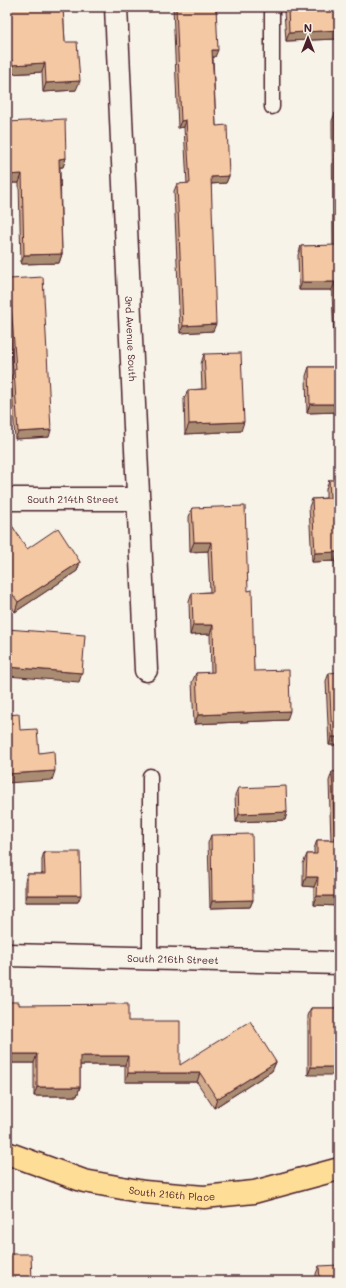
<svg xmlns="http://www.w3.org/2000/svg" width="346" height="1288" font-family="Mali,sans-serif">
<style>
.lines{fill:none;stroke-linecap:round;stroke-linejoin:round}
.lane-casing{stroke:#4a1f2b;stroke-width:17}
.street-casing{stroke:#4a1f2b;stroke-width:25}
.primary-casing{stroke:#4a1f2b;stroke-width:25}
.lane{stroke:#f7f3e8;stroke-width:14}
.street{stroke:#f7f3e8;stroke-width:22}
.primary{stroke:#fedd96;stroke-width:22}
.wall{fill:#d1ac8c;stroke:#4a1f2b}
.shaded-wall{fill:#aa8c72;stroke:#4a1f2b}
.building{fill:#f3c8a3;stroke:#4a1f2b}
.labels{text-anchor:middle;stroke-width:3.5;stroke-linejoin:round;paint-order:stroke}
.street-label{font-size:10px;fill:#4a1f2b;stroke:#f7f3e8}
</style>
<rect width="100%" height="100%" fill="#f7f3e8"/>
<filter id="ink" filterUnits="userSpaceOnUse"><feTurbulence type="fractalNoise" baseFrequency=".025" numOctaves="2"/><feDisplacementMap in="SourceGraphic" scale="8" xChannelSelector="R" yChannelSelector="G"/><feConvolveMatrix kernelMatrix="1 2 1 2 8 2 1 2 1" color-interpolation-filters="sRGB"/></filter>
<g filter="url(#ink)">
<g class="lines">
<defs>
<path id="lane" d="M272 7V107
M150 958V776"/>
<g id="street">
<path id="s1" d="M116 7 146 670"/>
<path id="s2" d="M7 499H138"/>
<path id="s3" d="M7 955 339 963"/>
</g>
<g id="primary">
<path id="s4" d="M7 1153 84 1181 144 1192 204 1197 254 1192 339 1169"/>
</g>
</defs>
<use href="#lane" class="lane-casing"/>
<use href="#street" class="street-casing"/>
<use href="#primary" class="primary-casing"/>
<use href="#lane" class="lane"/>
<use href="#street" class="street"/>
<use href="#primary" class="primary"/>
</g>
<path class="wall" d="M8 7H63L65 42 76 90 43 92 42 72 9 74 8 69H7V10Z
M173 7H216L215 57H213L216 126 229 176 226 183 211 184 213 331 180 333 174 191 177 184H187L184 127 178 128Z
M286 7H339V74H338L337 39 286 41 284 11Z
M335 113H339V417V412L307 413 306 376 309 367H335L332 290H299L298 255 301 246H333L332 121Z
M7 122 66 158 63 167H60L62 254 59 263 21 264 19 183H7Z
M9 279 49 437 15 439 11 377 13 373 7 290V285Z
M204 354 241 431 185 434 184 399 188 390 202 389 201 364Z
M329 480H339V671L335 561 312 562 309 507 312 499 326 498V489Z
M192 508 248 591 254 671 287 720 194 724 192 682 196 673H211L210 634 190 635 189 602 192 593 210 592 208 551 190 552 189 517Z
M7 518 27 549 80 562 77 571 15 612 7 600Z
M329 673 339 745H329L326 681Z
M332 772 339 906 314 905V887L303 886V864L307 854H314V849L317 840H331L329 781Z
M238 788 287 812 285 820 236 822 235 795Z
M211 835 253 900 250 907 210 908 208 843Z
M44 852 78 902H25V881L27 874H42V859Z
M19 1005 128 1021 180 1065 276 1062 272 1071 214 1108 197 1082H125V1065H80V1087L77 1096H34V1063H7Z
M311 1008H339L308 1075V1016Z
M319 1266 339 1281H316V1274Z"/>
<path class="shaded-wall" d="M339 30V35L337 39 286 41 289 33Z
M212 50H218L215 57H210Z
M7 60H12L8 69H7Z
M45 63 42 72 9 74 12 65Z
M80 81 76 90 43 92 46 83Z
M186 120 184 127 178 128 181 121Z
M66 158 63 167H56L59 159Z
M22 174 19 183H7V175Z
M229 176 226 183 208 184 211 177Z
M62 254 59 263 21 264 24 255Z
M302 282H335L332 290H299Z
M216 324 213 331 180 333 183 326Z
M310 404H339V412L307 413Z
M244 422 241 431 185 434 189 424Z
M51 430 49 437 15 439 18 432Z
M194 542H211L208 551 190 552Z
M338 552 335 561 312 562 315 553Z
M80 562 77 571 15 612 18 602Z
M193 625H213L210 634 190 635Z
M7 667 82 673 79 682 7 676Z
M290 711 287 720 194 724 198 715Z
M332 737H339V745H329Z
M55 771 52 780 7 783V774Z
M287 812 285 820 236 822 239 814Z
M306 877H318L314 887 303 886Z
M27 895H81L78 902H25Z
M317 896H339V906L314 905Z
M253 900 250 907 210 908 212 901Z
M7 1054H37L34 1063H7Z
M80 1056H128L125 1065H77Z
M276 1062 272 1071 214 1108 217 1099Z
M311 1067H339V1075H308Z
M128 1073H200L197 1082H125Z
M37 1087H80L77 1096H34Z"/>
<path class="building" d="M9 7H63L65 42H77L80 81 46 83 45 63 12 65V60H7V14H9Z
M176 7H216L218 50H212L216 126 227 125 229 176 211 177 216 324 183 326 177 184 190 183 186 120 181 121Z
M288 7H339V30L289 33Z
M335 113H339V404H310L309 367H338L335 282H302L301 246 336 245Z
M65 119 66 158 59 159 62 254 24 255 22 174 7 175V122Z
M43 277 51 430 18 432 14 370 16 369 9 279Z
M241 353 244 422 189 424 188 390 206 389 204 354Z
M329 480H339V584L338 552 315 553 312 499 330 498Z
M245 506 248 591 252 590 254 671 289 670 290 711 198 715 196 673 214 672 213 625H193L192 593 213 592 211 542H194L192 508Z
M7 518 27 549 58 528 80 562 18 602 7 586Z
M7 629 85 635 82 673 7 667Z
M339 672V737H332L329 673Z
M19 714 20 730 37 729 39 753 54 751 55 771 7 774V715Z
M339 771V896H317L318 877H306L307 854H317V840H335L332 772Z
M286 786 287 812 239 814 238 788Z
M252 834 253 900 212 901 211 835Z
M44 852H80L81 895H27V874H45Z
M7 1002H19V1005L128 1004V1021H180V1065L250 1021 276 1062 217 1099 200 1073H128V1056H80V1087H37V1054H7Z
M311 1008H339V1067H311Z
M7 1254H31L32 1281H7Z
M339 1265V1281H320L319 1266Z"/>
</g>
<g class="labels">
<g class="street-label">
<text dy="4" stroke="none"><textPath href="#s1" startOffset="332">3rd Avenue South</textPath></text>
<text dy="4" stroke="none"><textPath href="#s2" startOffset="66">South 214th Street</textPath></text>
<text dy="4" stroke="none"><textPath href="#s3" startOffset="166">South 216th Street</textPath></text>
<text dy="4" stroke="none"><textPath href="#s4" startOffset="171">South 216th Place</textPath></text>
</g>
</g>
<rect width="346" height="1288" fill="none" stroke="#f7f3e8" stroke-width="24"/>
<rect x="12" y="12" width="322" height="1264" fill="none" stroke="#4a1f2b" stroke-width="1.5" filter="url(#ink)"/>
<g transform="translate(308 38)" stroke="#f7f3e8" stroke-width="3" paint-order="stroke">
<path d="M0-3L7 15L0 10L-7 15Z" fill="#4a1f2b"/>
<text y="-6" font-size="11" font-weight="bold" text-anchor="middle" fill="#4a1f2b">N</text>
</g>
</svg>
